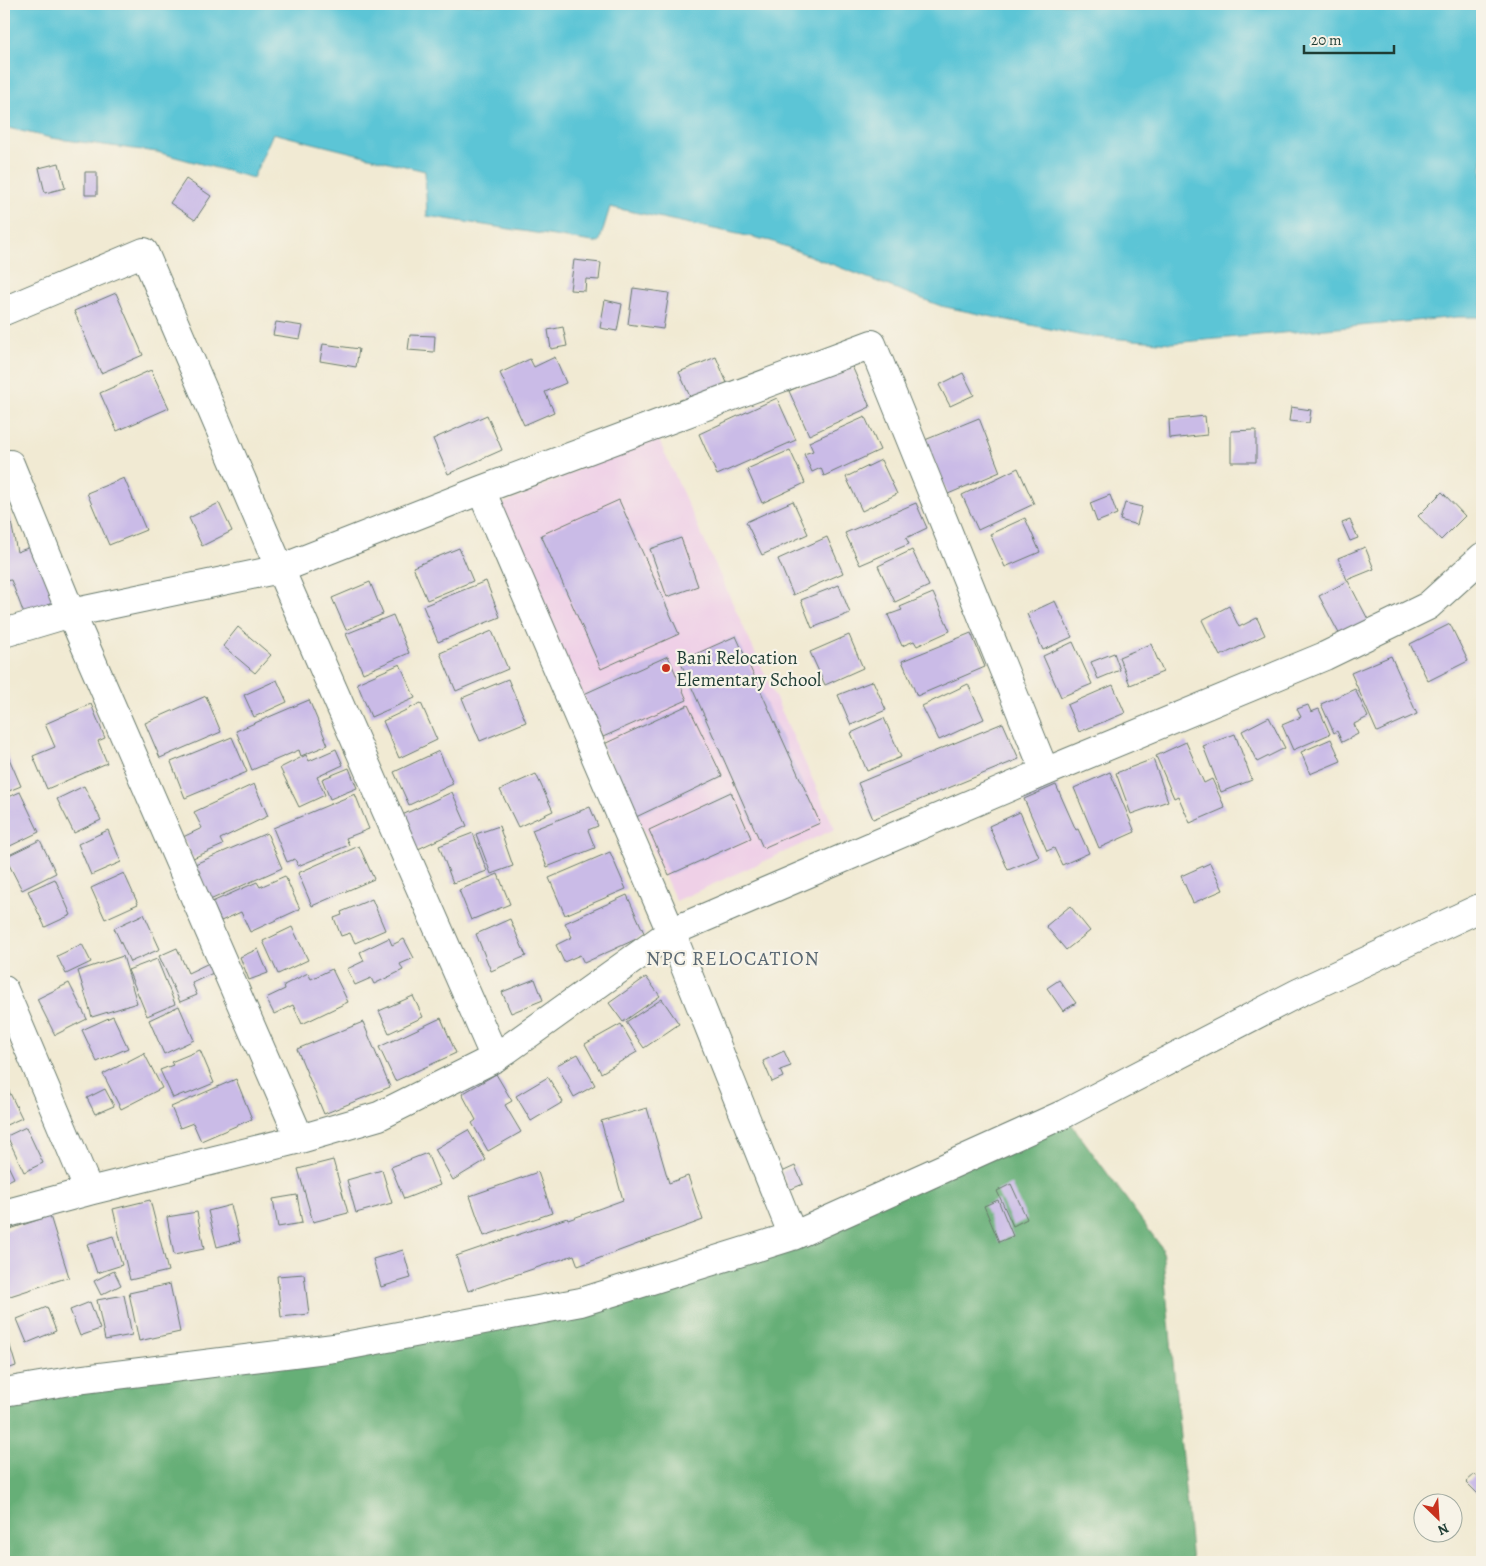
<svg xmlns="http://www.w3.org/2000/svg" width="1486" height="1566" font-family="Alegreya,serif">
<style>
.built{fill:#efd0e7}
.forest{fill:#66af77;stroke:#427656}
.water{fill:#5bc5d6;stroke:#3d8185}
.building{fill:#cabbe7}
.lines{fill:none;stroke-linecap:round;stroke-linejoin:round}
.minor-casing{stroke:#687a6c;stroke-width:30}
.minor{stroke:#fff;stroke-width:28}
.poi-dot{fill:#c8321e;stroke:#f7f3e8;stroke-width:2}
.labels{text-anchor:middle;stroke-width:4.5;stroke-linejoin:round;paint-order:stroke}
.poi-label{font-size:19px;fill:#1f3d34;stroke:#f7f3e8;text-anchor:start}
.neighbourhood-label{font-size:20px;letter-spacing:1px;fill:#5b6973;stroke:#f7f3e8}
</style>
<rect width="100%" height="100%" fill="#f7f3e8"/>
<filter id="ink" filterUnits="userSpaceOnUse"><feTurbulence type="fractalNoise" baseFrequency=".02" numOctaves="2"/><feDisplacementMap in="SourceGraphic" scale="10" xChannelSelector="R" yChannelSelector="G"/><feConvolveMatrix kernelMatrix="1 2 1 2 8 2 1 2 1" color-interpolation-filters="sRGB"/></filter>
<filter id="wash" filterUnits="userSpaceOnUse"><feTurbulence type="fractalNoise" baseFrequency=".0096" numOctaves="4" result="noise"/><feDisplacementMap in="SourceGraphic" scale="20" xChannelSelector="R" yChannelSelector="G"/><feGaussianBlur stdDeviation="1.12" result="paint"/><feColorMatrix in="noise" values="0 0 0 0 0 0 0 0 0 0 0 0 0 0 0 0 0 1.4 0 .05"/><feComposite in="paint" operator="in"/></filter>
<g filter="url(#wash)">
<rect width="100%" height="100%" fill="#f1ead3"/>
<path class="built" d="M656 434 835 829 676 901 497 507Z"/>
<path class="forest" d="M1064 1114 1162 1248 1192 1562H4V1392L581 1302 793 1236Z"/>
<path class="water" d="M4 4H1482V317H1458L1172 343 1083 336 941 306 771 241 610 207 599 243 427 216 425 171 273 133 253 178 157 152 51 138 4 127Z"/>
<g id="blocks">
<path class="building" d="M59 163 65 188 45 193 39 168Z
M85 172H97V195H85Z
M186 179 211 196 195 220 170 203Z
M574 260 601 263 599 280 586 279 585 291 570 290Z
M633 288 669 293 663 329 628 324Z
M116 293 143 355 101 373 74 311Z
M605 300 622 304 617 331 600 328Z
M276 322 303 326 300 339 273 335Z
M563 327 567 346 551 349 548 330Z
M410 335 435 336 434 352 408 350Z
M323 344 359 349 356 367 320 361Z
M555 357 566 383 545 392 554 412 524 425 500 373 530 359 534 367Z
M716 357 727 383 691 399 679 372Z
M851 364 870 407 809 435 789 391Z
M151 370 169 408 117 431 100 393Z
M963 373 974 395 950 406 939 385Z
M777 398 796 440 717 475 699 434Z
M1291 407 1311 410 1309 423 1289 421Z
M487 415 502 450 448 474 433 439Z
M1205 416 1207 435 1170 439 1169 420Z
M865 417 880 450 824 476 821 468 812 472 804 454 813 451 809 442Z
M979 418 1000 472 948 494 925 440Z
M1256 430V462H1231V431Z
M790 450 805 483 762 503 747 469Z
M881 460 897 494 862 511 846 477Z
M1018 468 1034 504 978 530 962 495Z
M124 478 146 530 109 545 87 493Z
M1442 492 1465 516 1441 540 1418 516Z
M1110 495 1117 514 1097 522 1090 503Z
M619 500 679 634 601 669 541 535Z
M793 501 808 534 762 555 746 522Z
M219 503 232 531 202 546 189 518Z
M916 503 927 528 906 538 909 544 860 565 845 533Z
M1125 503 1142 507 1137 525 1120 520Z
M8 507 17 552 33 546 55 602 24 614 11 580 4 581V508Z
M1025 518 1040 552 1005 567 990 534Z
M1350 520 1358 538 1350 541 1342 523Z
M827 537 843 573 793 595 778 559Z
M681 538 698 586 667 597 650 549Z
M1365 547 1374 569 1347 580 1338 558Z
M459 548 473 581 427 600 413 567Z
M912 550 929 586 895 602 878 566Z
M486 581 500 617 438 642 423 606Z
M1348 581 1372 627 1343 641 1319 596Z
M370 582 383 614 346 630 332 598Z
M839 585 850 613 812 628 801 600Z
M933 593 950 631 917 646 914 641 902 646 888 615 902 610 900 607Z
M1055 601 1072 637 1043 650 1027 614Z
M1229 606 1239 627 1257 618 1265 635 1220 656 1202 620Z
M393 615 409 653 363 673 346 634Z
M1450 624 1468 661 1428 681 1410 644Z
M238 627 271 655 255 673 223 646Z
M492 631 508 669 456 691 440 653Z
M971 633 985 667 917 696 902 661Z
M849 635 863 668 825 685 810 652Z
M736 636 820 823 763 848 680 661Z
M1073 642 1092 684 1061 697 1043 656Z
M1151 644 1163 672 1130 685 1119 657Z
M1114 653 1120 670 1098 679 1091 662Z
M668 656 687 700 603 737 584 694Z
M1391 656 1417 714 1377 732 1351 673Z
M400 664 415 698 371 717 357 683Z
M508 679 526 722 480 741 462 698Z
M277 680 287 702 254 717 244 695Z
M873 681 886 710 851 725 838 695Z
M968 684 984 719 939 740 922 706Z
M1113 685 1125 713 1079 732 1067 705Z
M1355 689 1368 717 1354 724 1358 734 1342 742 1337 731 1334 733 1321 704Z
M206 696 221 732 160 758 145 723Z
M309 700 328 745 301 756 299 750 252 770 236 731Z
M421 703 437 740 399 758 383 721Z
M91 704 105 738 98 741 107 763 47 789 33 756 55 747 45 724Z
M688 705 722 776 636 817 602 745Z
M1308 705 1311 712 1319 709 1330 734 1293 750 1282 725 1301 717 1297 709Z
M1269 717 1285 748 1257 762 1242 731Z
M884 718 901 757 867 771 851 733Z
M1003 723 1019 759 873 819 858 783Z
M1235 734 1252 780 1221 792 1203 746Z
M232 737 247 772 185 798 171 762Z
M1331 739 1341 761 1310 774 1301 752Z
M1186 742 1204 783 1212 779 1225 808 1190 823 1178 796 1174 798 1156 756Z
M4 747 21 786 4 793Z
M336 749 343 765 317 777 325 795 299 807 280 768 306 755 309 761Z
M439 751 453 784 409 805 394 772Z
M1153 759 1168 801 1131 814 1116 773Z
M349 768 357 788 330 799 322 779Z
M1110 772 1135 832 1099 848 1074 788Z
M536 774 553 811 518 827 500 790Z
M254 784 268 816 220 839 223 845 193 858 183 837 202 828 194 812Z
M1056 785 1076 830 1078 829 1089 853 1062 865 1054 848 1047 851 1024 799Z
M84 786 101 820 74 833 57 799Z
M20 792 39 832 4 849V799Z
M452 792 467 826 416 850 400 816Z
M731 792 751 838 669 875 649 830Z
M355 794 369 829 346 838 349 845 298 866 295 859 287 862 273 828Z
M590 807 598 826 588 830 595 848 547 867 532 830Z
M1020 812 1039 857 1008 870 989 826Z
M499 826 513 866 491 874 476 834Z
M108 830 121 862 91 875 78 844Z
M267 833 282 868 210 900 195 864Z
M473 833 487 871 453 883 439 846Z
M40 840 56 873 22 890 5 857Z
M359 846 374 879 312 906 298 873Z
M610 852 626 889 565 915 549 878Z
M1210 863 1223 890 1193 903 1181 876Z
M124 873 138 904 105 919 91 888Z
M498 874 510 904 471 920 459 890Z
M285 876 300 909 250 932 241 912 221 921 212 902 257 882 260 887Z
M55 879 71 915 45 927 28 891Z
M627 895 645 935 584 963 580 955 564 962 556 945 572 937 565 923Z
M372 899 385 930 355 943 350 933 341 936 334 918 342 915 341 912Z
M1070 906 1090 931 1066 950 1046 926Z
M144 914 160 949 130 962 114 928Z
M510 919 526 956 491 971 476 934Z
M292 927 308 960 278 974 263 941Z
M389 938 392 945 404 939 414 958 400 964 403 970 374 984 371 978 355 985 347 969 364 961 360 952Z
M82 944 91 962 66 974 57 956Z
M177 948 188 973 209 963 213 973 192 983 197 995 180 1002 159 956Z
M258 949 268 973 249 980 240 957Z
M123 956 137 1003 92 1017 78 971Z
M157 959 175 1004 147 1016 128 970Z
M332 969 348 1002 302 1024 293 1005 274 1014 266 998 285 989 284 985 308 973 311 979Z
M646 977 660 996 623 1022 609 1003Z
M535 979 543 1000 511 1013 502 992Z
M1059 980 1076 1003 1063 1011 1047 988Z
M69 983 87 1019 55 1035 37 999Z
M413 996 423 1017 389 1033 379 1011Z
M662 999 679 1024 644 1048 626 1022Z
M179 1006 194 1040 164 1054 149 1020Z
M113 1016 128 1048 97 1062 82 1030Z
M441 1018 456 1053 395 1081 379 1047Z
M363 1022 390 1087 324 1114 297 1049Z
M621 1024 637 1052 601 1073 585 1044Z
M200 1050 214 1083 185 1095V1093L173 1098 160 1070 173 1065 171 1062Z
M784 1051 791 1066 780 1070 783 1077 772 1082 763 1061Z
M144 1053 162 1088 121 1109 103 1074Z
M578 1054 595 1085 574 1097 557 1065Z
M496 1074 512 1101 505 1105 521 1132 488 1151 472 1123 476 1120 462 1094Z
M548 1077 563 1102 531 1121 516 1096Z
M236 1079 252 1119 201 1141 193 1123 180 1128 171 1107Z
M8 1089 22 1118 4 1126V1091Z
M105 1089 114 1106 95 1114 87 1098Z
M647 1108 669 1183 688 1176 703 1220 578 1266 574 1255 468 1291 456 1256 567 1218 568 1220 623 1200 601 1121Z
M26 1127 43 1163 24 1172 7 1136Z
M468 1130 486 1160 453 1180 435 1149Z
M427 1153 440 1185 404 1199 391 1167Z
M4 1157 14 1178 4 1183Z
M333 1160 348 1213 313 1222 298 1169Z
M795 1166 803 1184 789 1190 782 1172Z
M382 1170 392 1203 356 1213 347 1180Z
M538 1172 552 1213 484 1236 470 1196Z
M1011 1184 1027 1219 1013 1226 997 1191Z
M297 1195 302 1223 278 1227 273 1199Z
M150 1200 168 1271 130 1280 113 1209Z
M998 1200 1013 1236 999 1242 984 1206Z
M231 1205 240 1241 217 1247 208 1211Z
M197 1212 204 1249 174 1255 167 1217Z
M50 1216 69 1277 4 1298V1231Z
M113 1236 122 1265 97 1273 87 1244Z
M403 1250 411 1278 381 1287 373 1259Z
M114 1271 121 1285 101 1295 94 1281Z
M304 1274 309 1314 281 1317 277 1276Z
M170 1284 180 1332 139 1341 129 1293Z
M124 1295 132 1335 105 1340 97 1300Z
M90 1302 100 1329 80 1336 70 1310Z
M47 1307 56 1331 27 1343 17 1319Z
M4 1326 16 1366 4 1370Z
M1475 1474 1482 1482V1492L1479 1495 1466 1482Z"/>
</g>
</g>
<g filter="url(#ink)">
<use href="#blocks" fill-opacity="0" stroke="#687a6c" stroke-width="1"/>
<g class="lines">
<defs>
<path id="minor" d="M4 311 144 252 280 569 495 1058
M10 464 71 613 300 1139
M481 490 671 932 793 1236
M4 633 71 613 280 569 481 490 872 344 1045 772
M4 990 89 1191
M4 1214 89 1191 300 1139 379 1116 495 1058 671 932 1045 772 1325 656 1428 606 1482 557
M4 1392 76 1380 334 1348 581 1302 793 1236 1064 1114 1298 993 1482 907"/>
</defs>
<use href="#minor" class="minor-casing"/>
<use href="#minor" class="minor"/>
</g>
</g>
<circle class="poi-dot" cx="666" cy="668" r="5"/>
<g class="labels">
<g class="poi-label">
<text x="676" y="664">Bani Relocation<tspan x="676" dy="22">Elementary School</tspan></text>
</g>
<g class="neighbourhood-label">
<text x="733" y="965">NPC RELOCATION</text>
</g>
</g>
<rect width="1486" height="1566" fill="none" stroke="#f7f3e8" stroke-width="20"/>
<g transform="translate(1438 1518) rotate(155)"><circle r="24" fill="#f7f3e8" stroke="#a1aaa0"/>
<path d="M0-4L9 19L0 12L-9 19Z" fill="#c8321e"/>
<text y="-8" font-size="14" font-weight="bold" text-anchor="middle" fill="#1f3d34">N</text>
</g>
<path d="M1304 45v8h90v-8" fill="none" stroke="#1f3d34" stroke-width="2.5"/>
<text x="1311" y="45" font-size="15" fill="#1f3d34" stroke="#f7f3e8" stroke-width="4" paint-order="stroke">20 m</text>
</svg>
